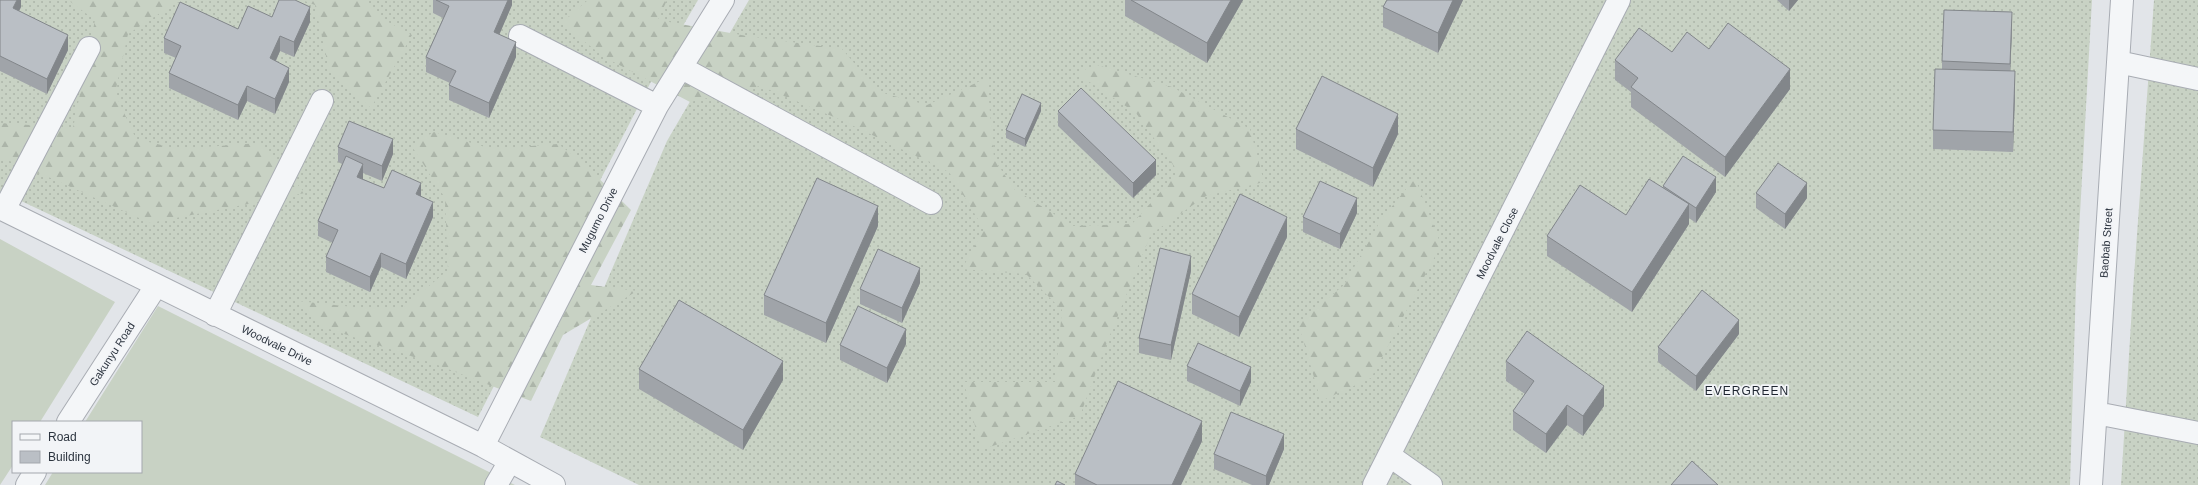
<svg xmlns="http://www.w3.org/2000/svg" width="2198" height="485" font-family="Helvetica,sans-serif">
<style>
.grass{fill:url(#grass-dots)}
.forest{fill:url(#forest-firs)}
.garden{fill:#c8d2c4}
.lines{fill:none;stroke-linecap:round;stroke-linejoin:round}
.minor-casing{stroke:#a8acb3;stroke-width:24}
.minor{stroke:#f4f6f8;stroke-width:22}
.wall{fill:#a0a4a9}
.shaded-wall{fill:#82868a}
.building{fill:#babfc5;stroke:#82868a}
.labels{text-anchor:middle;stroke-width:3.5;stroke-linejoin:round;paint-order:stroke}
.street-label{font-size:11px;fill:#2c343f;stroke:#f2f4f7}
.neighbourhood-label{font-size:12px;letter-spacing:1px;fill:#1e2530;stroke:#f2f4f7}
</style>
<defs>
<pattern id="grass-dots" width="8" height="8" patternUnits="userSpaceOnUse"><rect width="8" height="8" fill="#c8d2c4"/><path d="M2 2h.1M6 6h.1" fill="none" stroke="#acb5a9" stroke-width="1.8" stroke-linecap="round"/></pattern>
<pattern id="forest-firs" width="22" height="20" patternUnits="userSpaceOnUse"><rect width="22" height="20" fill="#c8d2c4"/><path d="M5 1l3.5 6h-7zM16 11l3.5 6h-7z" fill="#acb5a9"/></pattern>
</defs>
<rect width="100%" height="100%" fill="#e2e5e9"/>
<path class="grass" d="M0 0H698L655 74 478 417 0 191Z
M749 0H2092L2076 285 2070 485H639L540 437 667 141Z
M2154 0H2198V485H2121L2133 290Z"/>
<path class="forest" d="M68 0H184L174 4 128 34 115 93 136 139 178 149 260 143 305 193 150 223 53 179 0 157V123L73 128 95 20Z
M302 0H367L377 16 412 35 371 108 329 70 315 5Z
M588 0H667L658 20 747 36 842 49 879 92 927 105 987 78 994 159 1014 189 1073 226 1132 224 1178 172 1136 113 1076 73 1097 65 1172 87 1250 129 1264 182 1206 196 1151 234 1106 345 1080 416 981 450 964 382H1055L1062 310 1026 274 962 269 984 229 949 172 841 120 760 86 690 102 604 57 561 23Z
M434 132 492 149 558 144 580 160 631 210 591 285 637 291 563 335 531 401 435 364 320 326 298 301 353 307 403 308 448 270 445 198 411 145Z
M1415 178 1441 245 1371 378 1321 401 1298 323 1344 285 1381 220Z"/>
<path class="garden" d="M0 239 115 302 40 422H13V465L0 485Z
M158 306 515 485H45L53 472H141V422H85Z"/>
<g class="lines">
<defs>
<path id="minor" d="M520 36 657 106
M2118 62 2198 79
M682 68 931 203
M0 208 483 446 554 485
M4 210 89 48
M215 315 322 101
M2096 413 2198 433
M68 422 156 286
M483 446 657 106 723 0
M1390 456 1431 485
M27 485 35 472
M496 485 510 461
M1374 485 1619 0
M2091 485 2122 0"/>
</defs>
<use href="#minor" class="minor-casing"/>
<use href="#minor" class="minor"/>
</g>
<path class="wall" d="M0 0H21V7L19 11 68 50 47 94 0 71Z
M433 0H512V5L499 34 516 57 489 118 449 100V85L450 83 426 72V57L443 18 433 13Z
M1125 0H1243L1207 63 1125 16Z
M1387 0H1463L1438 53 1383 27V7Z
M1777 0H1798L1789 11Z
M272 17 310 22 294 57 280 51 276 61 289 82 275 114 247 101 238 120 169 88V73L176 58 164 53V38L238 29Z
M2012 27 2010 71 2015 91 2013 152 1933 149V130L1942 69V61Z
M1709 49 1790 89 1725 177 1631 107V92L1615 80V60L1672 52Z
M1041 111 1025 147 1006 138V130Z
M1058 111 1156 175 1133 198 1058 126Z
M1296 129 1398 134 1373 187 1296 149Z
M338 147 393 154 382 181 363 173V179L384 188 421 196 433 217 406 279 381 267 370 292 326 272V257L333 243 318 236V221L342 164 338 162Z
M1663 186 1716 192 1696 223 1689 218V224L1632 312 1547 256V236L1626 215 1663 188Z
M1756 193 1807 198 1785 229 1756 208Z
M1357 213 1340 249 1303 232V217Z
M878 226 826 343 764 315V295Z
M1287 237 1239 337 1192 314V294Z
M1191 271 1171 360 1139 353V338Z
M920 283 902 323 860 304V289Z
M1739 334 1696 391 1658 362V347Z
M906 344 887 383 840 360V345Z
M1506 361 1604 406 1583 436 1567 425 1546 453 1513 430V411L1525 394 1506 381Z
M1187 366 1251 382 1240 406 1187 381Z
M639 369 783 380 743 450 639 389Z
M1202 441 1181 485H1075V474Z
M1284 449 1269 485H1252L1214 469V454Z"/>
<path class="shaded-wall" d="M17 0H21V7L13 23V8Z
M508 0H512V5L494 47V32Z
M1231 0H1243L1207 63V43Z
M1453 0H1463L1438 53V33Z
M1789 0H1798L1789 11Z
M310 7V22L294 57V42Z
M2012 12V27L2010 79V64Z
M68 35V50L47 94V79Z
M280 36V51L270 73V58Z
M516 42V57L489 118V103Z
M289 68V82L275 114V99Z
M1790 69V89L1725 177V157Z
M2015 71V91L2013 152V132Z
M247 86V101L238 120V105Z
M1041 103V111L1025 147V139Z
M1398 114V134L1373 187V168Z
M393 139V154L382 181V166Z
M1156 160V175L1133 198V183Z
M363 164V179L357 192V177Z
M1716 177V192L1696 223V208Z
M421 183V198L416 194Z
M1807 183V198L1785 229V214Z
M1357 198V213L1340 249V234Z
M433 202V217L406 279V264Z
M1689 204V224L1632 312V292Z
M878 206V226L826 343V323Z
M1287 217V237L1239 337V317Z
M381 253V267L370 292V277Z
M1191 256V271L1171 360V345Z
M920 268V283L902 323V308Z
M1739 320V334L1696 391V376Z
M906 329V344L887 383V368Z
M783 361V380L743 450V430Z
M1251 367V382L1240 406V391Z
M1604 386V406L1583 436V416Z
M1567 405V425L1546 453V434Z
M1202 421V441L1181 485H1172Z
M1284 434V449L1269 485H1266V476Z"/>
<path class="building" d="M0 0H17L13 8 68 35 47 79 0 56Z
M279 0H295L310 7 294 42 280 36 270 58 289 68 275 99 247 86 238 105 169 73 181 46 164 38 180 2 238 29 248 6 272 17Z
M436 0H508L494 32 516 42 489 103 449 85 456 71 426 57 449 6Z
M1131 0H1231L1207 43Z
M1387 0H1453L1438 33 1383 7Z
M1944 10 2012 12 2010 64 1942 61Z
M1728 23 1790 69 1725 157 1631 87 1638 78 1615 60 1639 28 1672 52 1687 32 1709 49Z
M1935 69 2015 71 2013 132 1933 130Z
M1322 76 1398 114 1373 168 1296 129Z
M1081 88 1156 160 1133 183 1058 111Z
M1022 94 1041 103 1025 139 1006 130Z
M349 121 393 139 382 166 338 147Z
M346 156 363 164 357 177 384 188 392 170 421 183 416 194 433 202 406 264 381 253 370 277 326 257 338 230 318 221Z
M1683 156 1716 177 1696 208 1663 186Z
M1778 163 1807 183 1785 214 1756 193Z
M817 178 878 206 826 323 764 295Z
M1649 179 1689 204 1632 292 1547 236 1580 185 1626 215Z
M1320 181 1357 198 1340 234 1303 217Z
M1240 194 1287 217 1239 317 1192 294Z
M1160 248 1191 256 1171 345 1139 338Z
M878 249 920 268 902 308 860 289Z
M1702 290 1739 320 1696 376 1658 347Z
M679 300 783 361 743 430 639 369Z
M858 306 906 329 887 368 840 345Z
M1527 331 1604 386 1583 416 1567 405 1546 434 1513 411 1534 381 1506 361Z
M1198 343 1251 367 1240 391 1187 366Z
M1118 381 1202 421 1172 485H1097L1075 474Z
M1231 412 1284 434 1266 476 1214 454Z
M1692 461 1718 485H1671Z
M1057 481 1065 485H1055Z"/>
<g class="labels">
<g class="street-label">
<text transform="translate(598 220) rotate(-63)" y="4">Mugumo Drive</text>
<text transform="translate(1497 243) rotate(-63)" y="4">Moodvale Close</text>
<text transform="translate(2106 243) rotate(-86)" y="4">Baobab Street</text>
<text transform="translate(277 345) rotate(26)" y="4">Woodvale Drive</text>
<text transform="translate(112 354) rotate(-57)" y="4">Gakunyu Road</text>
</g>
<g class="neighbourhood-label">
<text x="1747" y="395">EVERGREEN</text>
</g>
</g>
<rect x="12" y="421" width="130" height="52" fill="#f2f4f7" stroke="#a3a7ad"/>
<rect x="20" y="434" width="20" height="6" fill="#f4f6f8" stroke="#a3a7ad"/>
<text x="48" y="441" font-size="12" fill="#2c343f">Road</text>
<rect x="20" y="451" width="20" height="12" fill="#babfc5" stroke="#a3a7ad"/>
<text x="48" y="461" font-size="12" fill="#2c343f">Building</text>
</svg>
